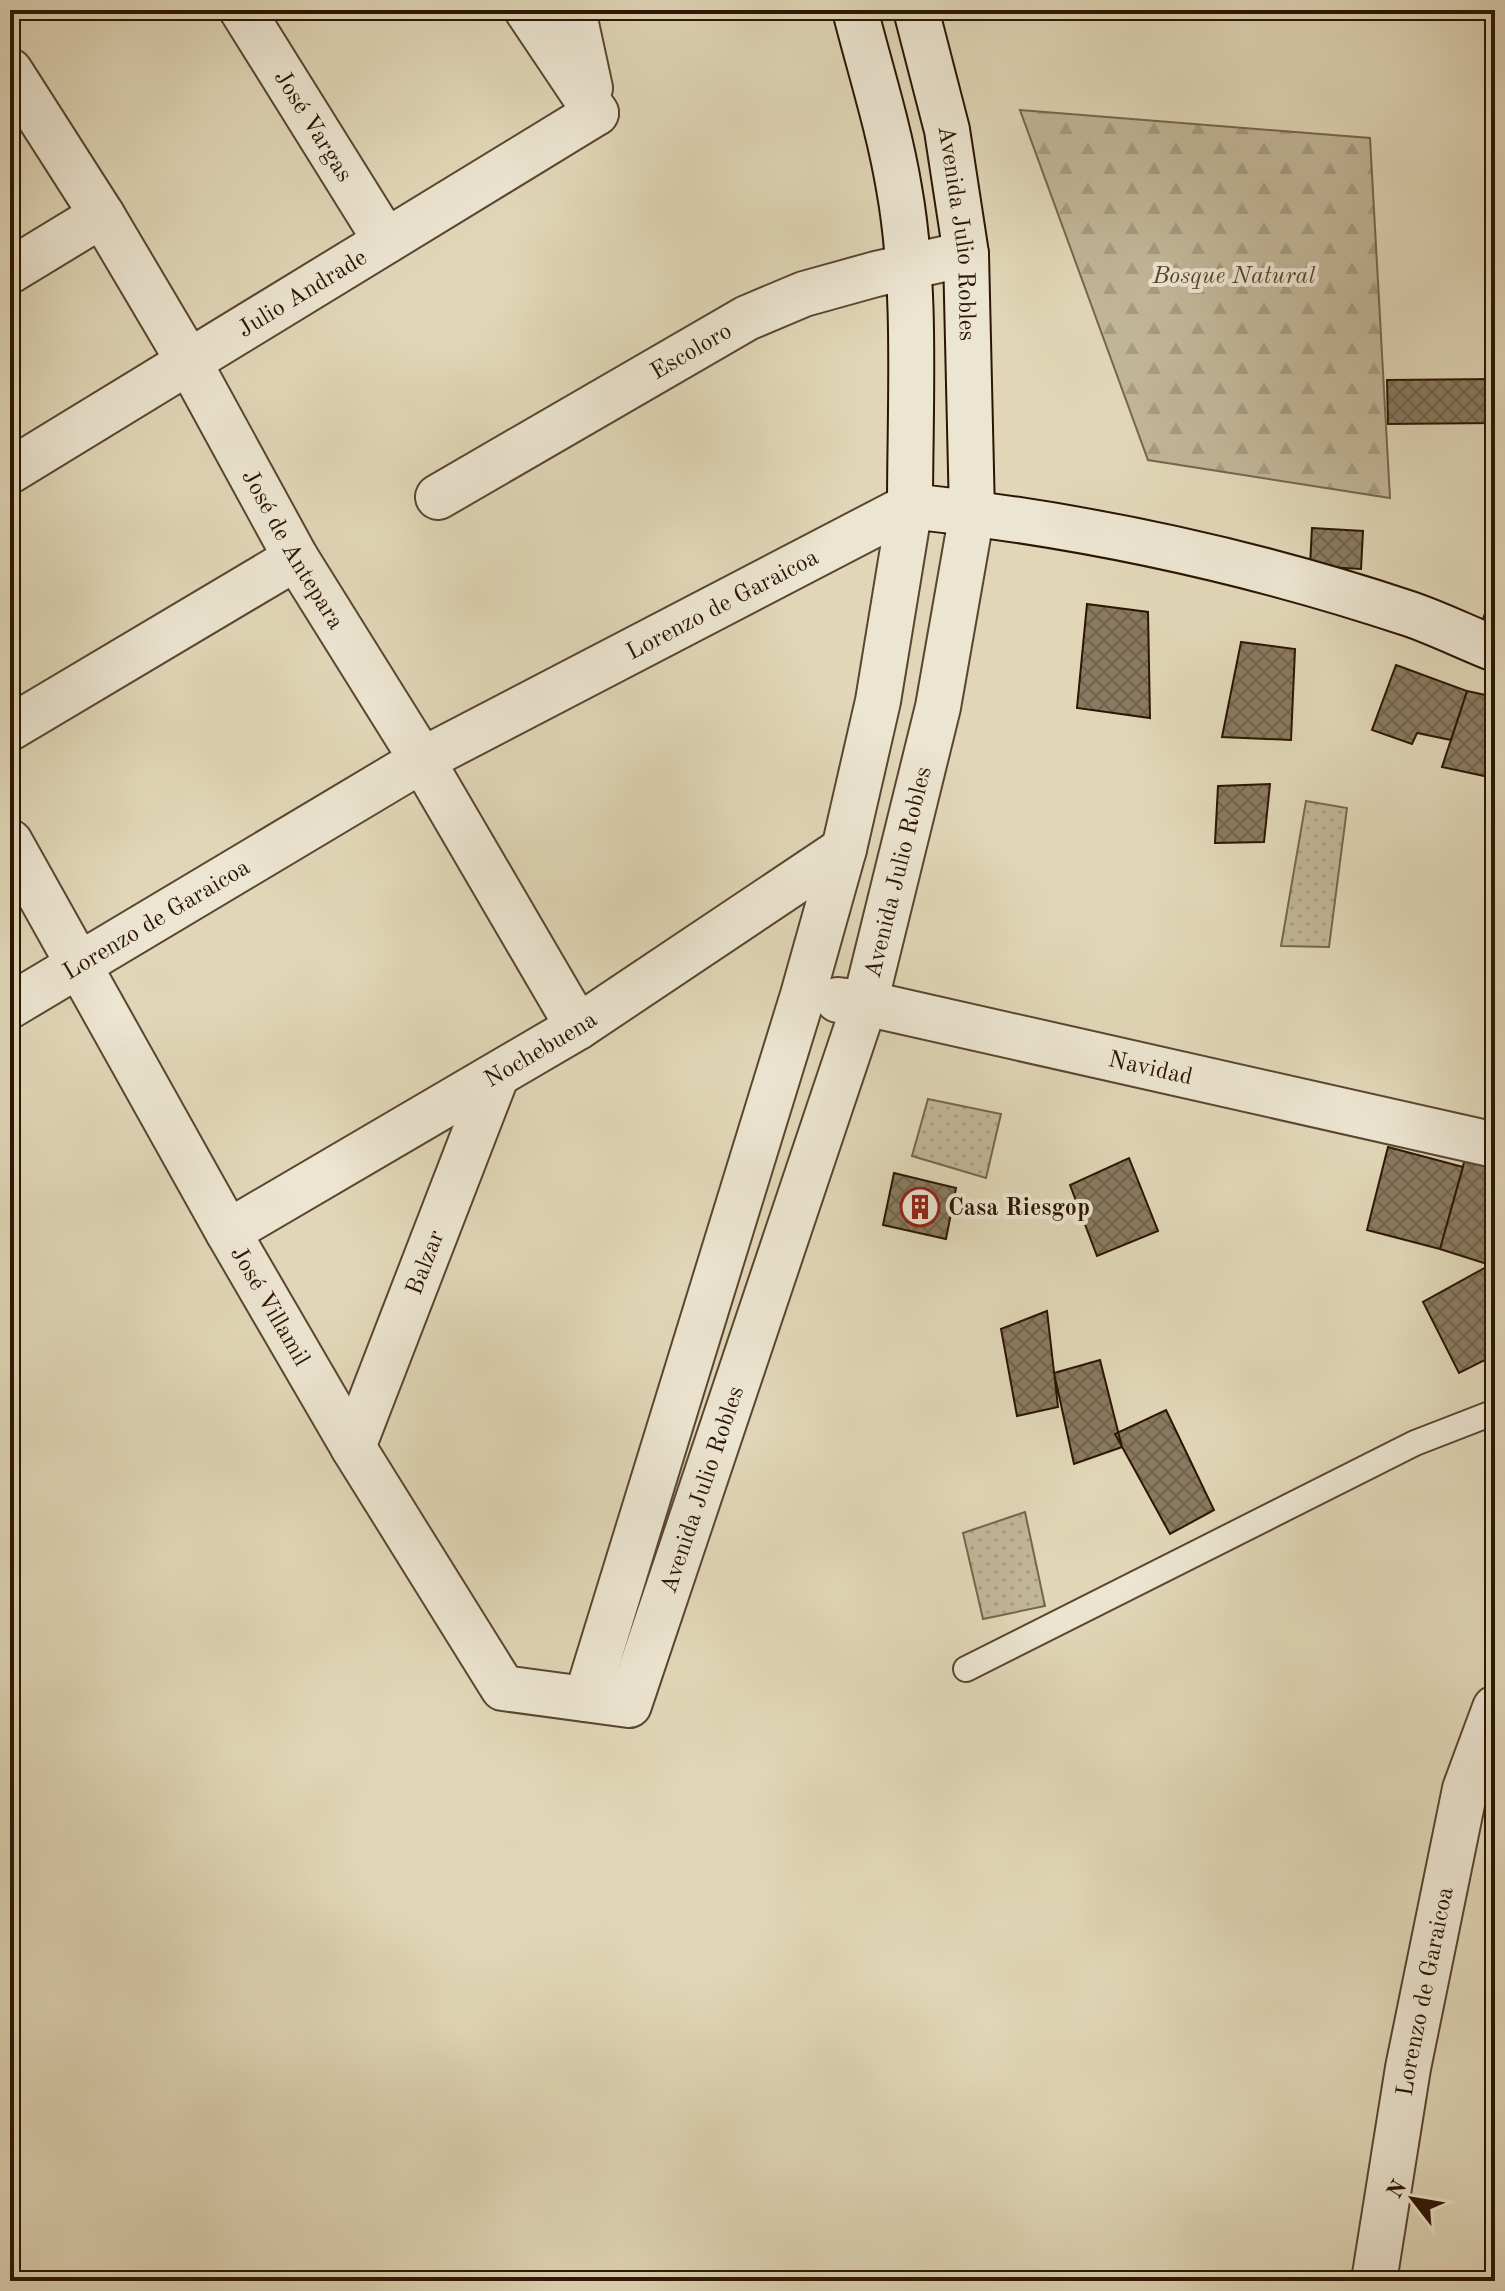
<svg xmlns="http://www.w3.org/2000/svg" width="1505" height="2291" font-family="'Old Standard TT',serif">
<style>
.forest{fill:url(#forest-firs);stroke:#77664e;stroke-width:2}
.park{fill:url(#park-dots);stroke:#77664e;stroke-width:2}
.building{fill:url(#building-cross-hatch);stroke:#2c1503;stroke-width:2}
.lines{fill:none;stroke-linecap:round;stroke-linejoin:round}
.lane-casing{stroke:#594630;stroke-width:28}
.street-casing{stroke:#594630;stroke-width:48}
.secondary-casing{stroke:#2c1503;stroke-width:48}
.lane{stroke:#ece5d1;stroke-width:24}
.street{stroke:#ece5d1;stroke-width:44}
.secondary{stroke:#ece5d1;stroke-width:44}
.labels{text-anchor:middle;stroke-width:8;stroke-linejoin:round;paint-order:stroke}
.street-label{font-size:24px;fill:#2c1503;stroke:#ece5d1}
.park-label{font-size:24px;font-style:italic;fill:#594530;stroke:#ece5d1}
.poi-label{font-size:24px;font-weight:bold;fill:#2c1503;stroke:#ece5d1;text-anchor:start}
</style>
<defs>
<pattern id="forest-firs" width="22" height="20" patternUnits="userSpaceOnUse" patternTransform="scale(2)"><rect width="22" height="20" fill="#c2b699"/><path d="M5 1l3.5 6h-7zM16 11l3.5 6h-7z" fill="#a79c82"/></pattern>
<pattern id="park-dots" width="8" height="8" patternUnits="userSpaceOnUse" patternTransform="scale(2)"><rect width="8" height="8" fill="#c2b699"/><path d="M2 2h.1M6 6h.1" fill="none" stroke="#a79c82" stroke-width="1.8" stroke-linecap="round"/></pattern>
<pattern id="building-cross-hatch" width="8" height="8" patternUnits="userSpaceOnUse" patternTransform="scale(2)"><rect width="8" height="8" fill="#8a7a61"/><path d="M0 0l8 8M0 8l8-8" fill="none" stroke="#71634e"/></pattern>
</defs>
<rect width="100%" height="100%" fill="#e1d7b8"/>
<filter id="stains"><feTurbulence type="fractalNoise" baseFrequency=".0025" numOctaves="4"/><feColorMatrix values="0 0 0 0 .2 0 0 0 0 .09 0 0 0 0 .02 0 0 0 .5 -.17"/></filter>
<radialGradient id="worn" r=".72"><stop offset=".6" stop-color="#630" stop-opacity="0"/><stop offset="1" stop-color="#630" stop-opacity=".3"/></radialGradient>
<path class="forest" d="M1020 110 1370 138 1390 498 1148 460Z"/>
<path class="park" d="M1306 801 1347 808 1329 947 1281 946Z
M928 1099 1001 1114 986 1178 912 1156Z
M1025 1512 1045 1606 983 1619 963 1533Z"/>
<path class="building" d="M1495 379V423L1388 424 1387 380Z
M1312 528 1363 531 1361 569 1310 566Z
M1495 584V626L1482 622Z
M1087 604 1148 612 1150 718 1077 708Z
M1241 642 1295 649 1291 740 1222 737Z
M1396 665 1467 691 1451 740 1417 733 1412 744 1372 730Z
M1467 691 1495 697V761L1489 777 1442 767Z
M1270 784 1264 842 1215 843 1218 786Z
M1495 1031V1067L1485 1064Z
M1388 1147 1463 1167 1440 1249 1367 1230Z
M1129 1158 1158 1231 1097 1256 1070 1185Z
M1465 1159 1495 1165V1242L1490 1265 1440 1249Z
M894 1173 956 1188 946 1239 883 1225Z
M1488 1266 1495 1277V1355L1459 1373 1423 1302Z
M1047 1311 1058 1407 1017 1416 1001 1329Z
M1100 1360 1122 1447 1074 1464 1054 1373Z
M1166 1410 1214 1510 1170 1534 1115 1434Z"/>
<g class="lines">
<defs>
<path id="lane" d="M966 1669 1415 1443 1495 1412"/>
<g id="street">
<path id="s1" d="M242 10 386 241"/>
<path d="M527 10 596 113"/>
<path d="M573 10 590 88"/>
<path id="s2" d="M10 71 102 215 189 362 296 558 422 760 578 1027"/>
<path d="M10 271 102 215"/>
<path id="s3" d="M10 471 596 113"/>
<path id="s4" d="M438 497 747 318 804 294 876 274 966 254"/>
<path d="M10 728 296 558"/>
<path id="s5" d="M10 842 228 1232 353 1447 503 1688 629 1705 865 1003 938 707 972 513"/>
<path id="s6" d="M838 1000 865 1003 1495 1145"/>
<path id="s7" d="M10 1006 422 760 910 506"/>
<path id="s8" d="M228 1232 578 1027 844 849"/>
<path id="s9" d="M353 1447 496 1077"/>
<path d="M586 1699 803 995 844 849 878 701 910 506"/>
<path id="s10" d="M1374 2281 1408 2068 1465 1789 1495 1708"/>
</g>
<g id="secondary">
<path d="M855 10C870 69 889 128 899 188 917 287 910 405 910 506 1079 524 1248 560 1410 614 1439 624 1467 638 1495 649"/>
<path id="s11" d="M916 10 947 130 966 254 972 513"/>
</g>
</defs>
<use href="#lane" class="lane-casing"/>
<use href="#street" class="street-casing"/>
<use href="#secondary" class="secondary-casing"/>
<use href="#lane" class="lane"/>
<use href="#street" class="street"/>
<use href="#secondary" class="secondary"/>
</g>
<defs>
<symbol id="building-ring" viewBox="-11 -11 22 22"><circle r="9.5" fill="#ece5d1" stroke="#8f2418" stroke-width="1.5"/><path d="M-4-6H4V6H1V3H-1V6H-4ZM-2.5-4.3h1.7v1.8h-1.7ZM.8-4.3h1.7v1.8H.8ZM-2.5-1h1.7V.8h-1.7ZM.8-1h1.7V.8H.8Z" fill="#8f2418"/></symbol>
</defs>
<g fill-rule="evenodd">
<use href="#building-ring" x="898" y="1185" width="44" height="44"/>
</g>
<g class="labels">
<g class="street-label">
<text dy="8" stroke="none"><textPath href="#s1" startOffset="136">José Vargas</textPath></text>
<text dy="8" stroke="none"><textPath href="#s11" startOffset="228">Avenida Julio Robles</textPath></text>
<text dy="8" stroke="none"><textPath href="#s3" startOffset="342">Julio Andrade</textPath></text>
<text dy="8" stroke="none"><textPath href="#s4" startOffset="292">Escoloro</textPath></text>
<text dy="8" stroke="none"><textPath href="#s2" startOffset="556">José de Antepara</textPath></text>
<text dy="8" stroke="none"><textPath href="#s7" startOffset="818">Lorenzo de Garaicoa</textPath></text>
<text dy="8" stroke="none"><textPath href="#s5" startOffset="1982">Avenida Julio Robles</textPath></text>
<text dy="8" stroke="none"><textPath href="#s7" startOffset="170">Lorenzo de Garaicoa</textPath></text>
<text dy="8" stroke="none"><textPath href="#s8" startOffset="362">Nochebuena</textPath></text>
<text dy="8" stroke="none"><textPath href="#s6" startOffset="320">Navidad</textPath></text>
<text dy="8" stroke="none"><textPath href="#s9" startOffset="198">Balzar</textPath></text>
<text dy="8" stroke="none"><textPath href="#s5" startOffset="532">José Villamil</textPath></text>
<text dy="8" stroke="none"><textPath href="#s5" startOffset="1334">Avenida Julio Robles</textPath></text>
<text dy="8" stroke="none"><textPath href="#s10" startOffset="294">Lorenzo de Garaicoa</textPath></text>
</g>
<g class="park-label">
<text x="1234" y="283">Bosque Natural</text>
</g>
<g class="poi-label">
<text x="948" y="1215">Casa Riesgop</text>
</g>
</g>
<rect width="1505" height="2291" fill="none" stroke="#e1d7b8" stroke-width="40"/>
<rect x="12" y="12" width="1481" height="2267" fill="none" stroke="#2c1503" stroke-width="4"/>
<rect x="20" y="20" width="1465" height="2251" fill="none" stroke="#2c1503" stroke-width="2"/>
<g transform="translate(1413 2199) rotate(301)" stroke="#ece5d1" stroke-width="6" paint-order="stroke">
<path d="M0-6L14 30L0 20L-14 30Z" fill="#2c1503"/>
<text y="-12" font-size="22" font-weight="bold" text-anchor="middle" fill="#2c1503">N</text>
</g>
<rect width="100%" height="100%" filter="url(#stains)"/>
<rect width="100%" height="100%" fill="url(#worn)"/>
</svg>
